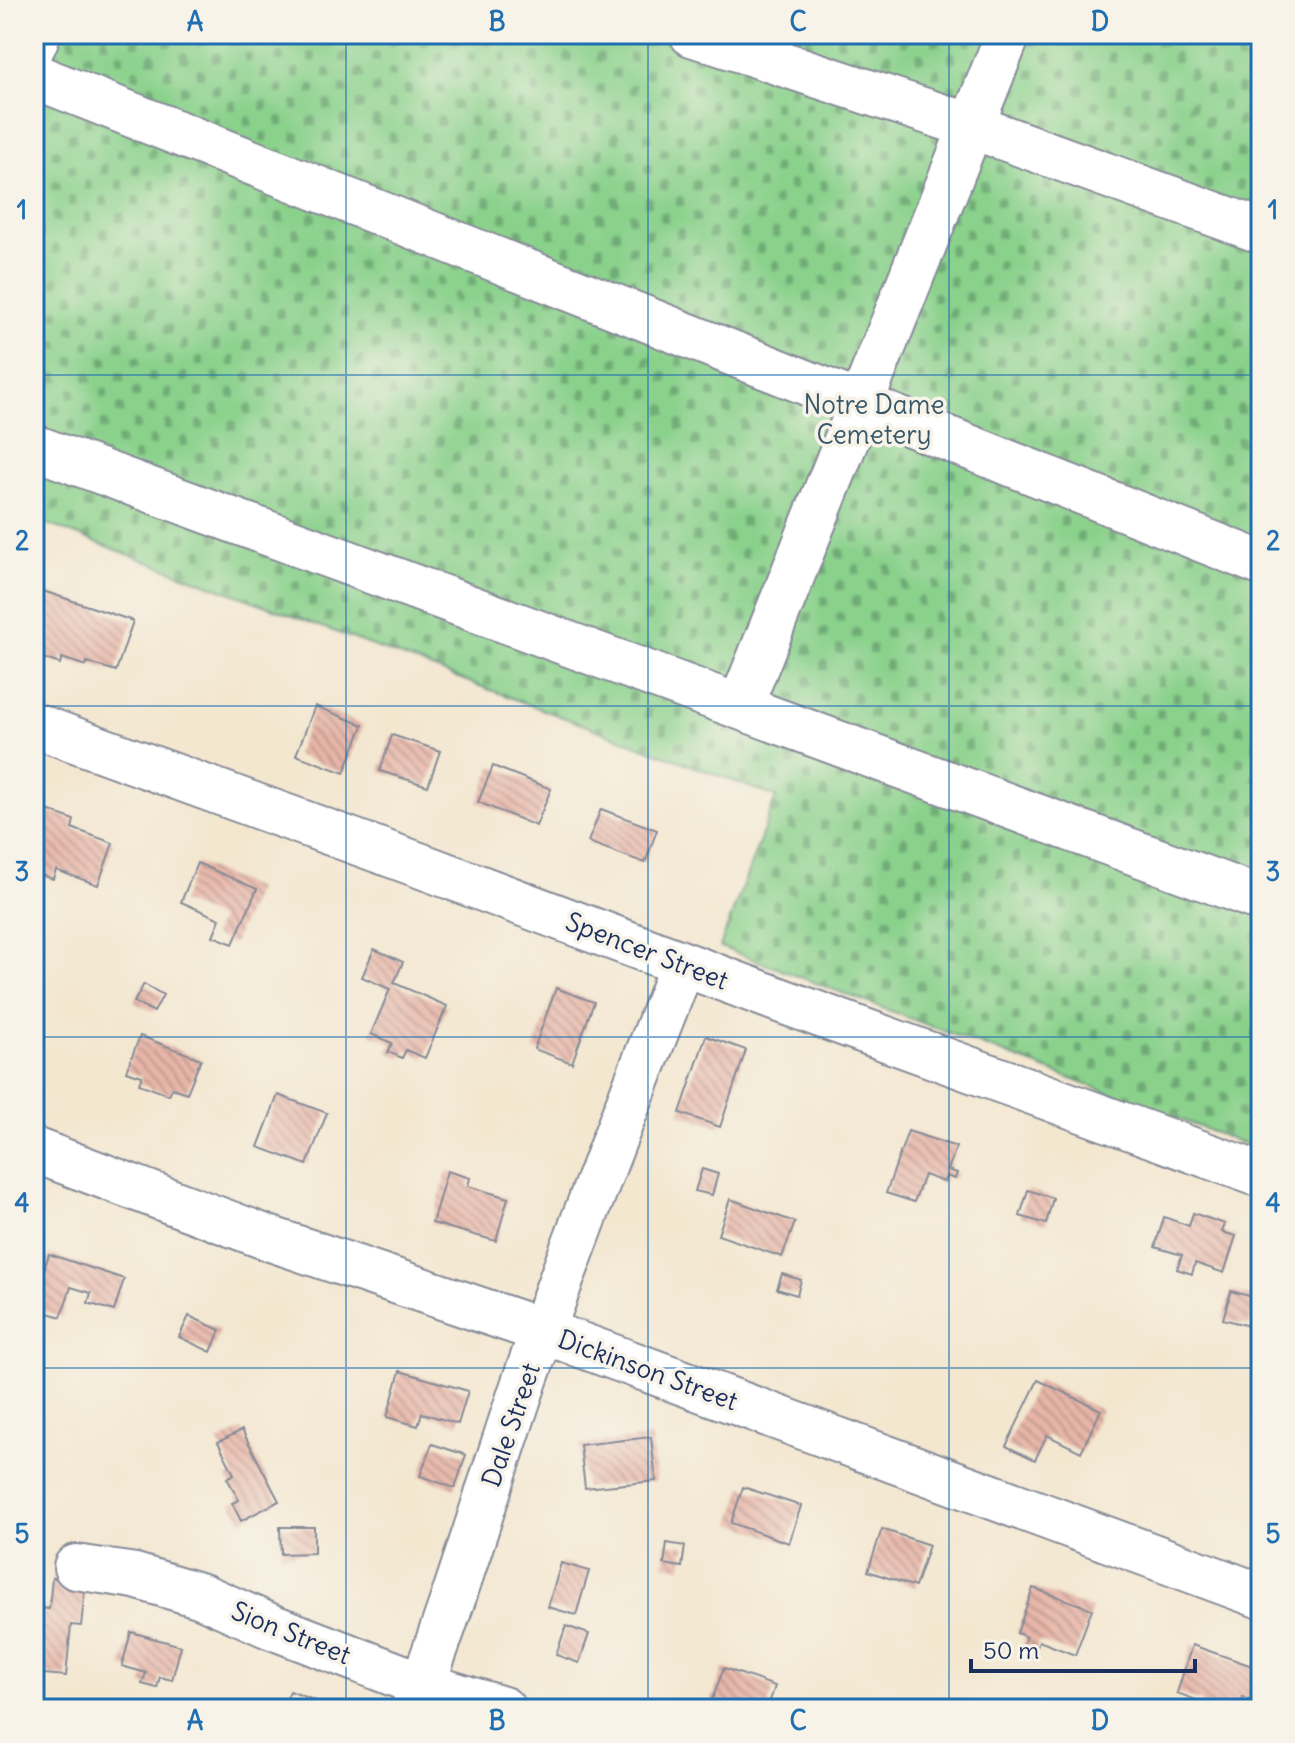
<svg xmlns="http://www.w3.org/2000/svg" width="1295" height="1743" font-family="Delius,sans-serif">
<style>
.cemetery{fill:url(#cemetery-stones);stroke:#528075;stroke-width:2}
.building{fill:url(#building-back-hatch)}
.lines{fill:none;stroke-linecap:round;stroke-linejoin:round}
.minor-casing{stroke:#878b97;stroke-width:48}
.minor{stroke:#fff;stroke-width:44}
.grid{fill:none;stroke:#1f6fb2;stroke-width:2;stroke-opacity:0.55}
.labels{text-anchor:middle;stroke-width:7;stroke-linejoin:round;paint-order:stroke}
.park-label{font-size:26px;fill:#37586a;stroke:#f7f3e8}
.street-label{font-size:26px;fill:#1b2f5e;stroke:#f7f3e8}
.neatline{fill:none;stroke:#1f6fb2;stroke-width:3}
.grid-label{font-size:26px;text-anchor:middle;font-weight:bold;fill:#1f6fb2}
</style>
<defs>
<pattern id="cemetery-stones" width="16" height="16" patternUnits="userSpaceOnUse" patternTransform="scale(2)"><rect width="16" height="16" fill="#8ad18c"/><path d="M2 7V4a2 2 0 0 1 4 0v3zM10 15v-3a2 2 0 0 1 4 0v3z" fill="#70aa76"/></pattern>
<pattern id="building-back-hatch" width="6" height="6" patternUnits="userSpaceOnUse" patternTransform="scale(2)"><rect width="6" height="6" fill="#e7b6a8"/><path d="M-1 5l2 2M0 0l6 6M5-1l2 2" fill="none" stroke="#ba948c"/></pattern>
</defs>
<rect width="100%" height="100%" fill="#f7f3e8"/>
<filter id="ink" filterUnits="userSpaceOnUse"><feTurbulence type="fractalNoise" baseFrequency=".0125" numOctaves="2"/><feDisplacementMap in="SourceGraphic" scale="16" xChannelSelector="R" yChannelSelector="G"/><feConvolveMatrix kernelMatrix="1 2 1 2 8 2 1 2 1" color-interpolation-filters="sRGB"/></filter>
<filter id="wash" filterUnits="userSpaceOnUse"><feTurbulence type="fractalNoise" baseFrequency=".006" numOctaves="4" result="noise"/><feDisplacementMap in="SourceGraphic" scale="32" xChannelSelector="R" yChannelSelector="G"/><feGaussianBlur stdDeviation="1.8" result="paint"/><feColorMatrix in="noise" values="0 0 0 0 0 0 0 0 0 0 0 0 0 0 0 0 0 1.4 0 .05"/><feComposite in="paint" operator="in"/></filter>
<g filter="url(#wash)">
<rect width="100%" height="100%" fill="#f3e7d0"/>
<path class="cemetery" d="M34 34H1261V1150L720 947 776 797 34 519Z"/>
<g id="blocks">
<path class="building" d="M34 588 133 621 116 671 87 662 86 666 62 658 60 664 34 655Z
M315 706 363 725 344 773 296 755Z
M392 735 440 751 428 786 380 771Z
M493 766 551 789 536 826 478 802Z
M42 808 74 820 72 828 113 843 98 885 56 870 53 879 34 873V830Z
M601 809 657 830 645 863 588 842Z
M197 863 257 889 233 944 213 936 220 919 181 902Z
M374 949 403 962 394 983 447 1006 425 1058 406 1050 402 1058 388 1052 392 1043 371 1034 390 989 362 977Z
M144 984 163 995 154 1012 134 1002Z
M556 988 594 1002 572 1063 534 1049Z
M140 1036 201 1059 187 1093 172 1088 169 1095 139 1084 142 1076 126 1071Z
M706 1036 746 1050 720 1127 680 1113Z
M278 1095 327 1113 307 1165 258 1147Z
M908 1131 956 1147 948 1170 957 1173 955 1179 946 1176 944 1182 924 1175 914 1202 886 1193Z
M702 1169 718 1174 712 1195 695 1191Z
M447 1171 470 1178 468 1186 508 1198 496 1241 432 1223Z
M1028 1190 1053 1198 1046 1224 1020 1216Z
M730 1199 795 1222 782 1257 718 1235Z
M1193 1213 1225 1224 1222 1232 1236 1236 1224 1273 1195 1263 1192 1274 1177 1269 1182 1255 1155 1247 1164 1217 1189 1226Z
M49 1254 124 1279 114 1311 88 1303 91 1293 71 1287 61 1317 34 1308V1300Z
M782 1274 801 1280 797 1295 777 1289Z
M1231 1291 1256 1298 1249 1326 1223 1319Z
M189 1316 220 1330 211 1352 179 1337Z
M400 1371 468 1391 458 1424 422 1413 418 1426 387 1417Z
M1038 1380 1101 1410 1081 1452 1047 1435 1035 1460 1006 1446Z
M242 1430 279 1501 241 1521 232 1503 239 1500 227 1478 234 1474 218 1442Z
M651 1437 656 1481 585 1488 580 1445Z
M432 1444 466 1455 455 1488 420 1476Z
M743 1487 801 1506 789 1543 731 1523Z
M280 1527H314V1553L281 1554Z
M882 1529 929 1545 915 1587 868 1571Z
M667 1543 685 1546 682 1567 664 1564Z
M561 1563 589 1571 576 1615 548 1607Z
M52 1578 86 1581 81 1626 71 1625 66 1676 34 1673V1607L49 1609Z
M1033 1588 1092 1609 1075 1655 1039 1641 1033 1657 1020 1652 1026 1637 1017 1633Z
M566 1626 589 1634 579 1663 556 1655Z
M131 1632 181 1646 172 1680 160 1677 157 1688 142 1684 146 1673 122 1666Z
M1192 1645 1261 1669 1251 1700 1243 1697 1239 1709H1200L1202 1702 1177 1693Z
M724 1668 775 1686 767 1709H732L711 1702Z
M290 1691 329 1706 327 1709H269L272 1700 284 1705Z"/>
</g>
</g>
<g filter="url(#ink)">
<use href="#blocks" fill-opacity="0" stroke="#878b97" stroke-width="2"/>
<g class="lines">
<defs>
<path id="minor" d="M692 34 971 126 1261 231
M34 44 38 34
M34 76 1261 563
M34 447 1261 899
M740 707 1008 34
M34 725 419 865 782 1001 1261 1175
M34 1150 268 1238 543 1331 1261 1596
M76 1567 135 1576 202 1596 270 1626 423 1685 503 1709
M413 1709C456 1600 488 1487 526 1377 575 1238 629 1101 683 964"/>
</defs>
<use href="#minor" class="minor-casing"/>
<use href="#minor" class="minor"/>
</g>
</g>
<path class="grid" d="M346 34V1709M648 34V1709M949 34V1709M34 375H1261M34 706H1261M34 1037H1261M34 1368H1261"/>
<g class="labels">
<g class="park-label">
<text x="874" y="414">Notre Dame<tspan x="874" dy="30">Cemetery</tspan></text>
</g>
<g class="street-label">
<text transform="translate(647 951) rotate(21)" y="9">Spencer Street</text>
<text transform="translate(648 1370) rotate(20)" y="9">Dickinson Street</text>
<text transform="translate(511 1425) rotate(-71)" y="9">Dale Street</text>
<text transform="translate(291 1633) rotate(22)" y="9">Sion Street</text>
</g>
</g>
<rect width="1295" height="1743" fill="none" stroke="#f7f3e8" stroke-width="88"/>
<path d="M971 1659v12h224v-12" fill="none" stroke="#1b2f5e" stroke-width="4"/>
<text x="983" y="1659" font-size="24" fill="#1b2f5e" stroke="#f7f3e8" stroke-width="6" paint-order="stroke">50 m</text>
<rect x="44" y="44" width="1207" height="1655" class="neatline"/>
<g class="grid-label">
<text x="195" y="31">A</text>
<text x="497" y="31">B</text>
<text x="798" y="31">C</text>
<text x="1100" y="31">D</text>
<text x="22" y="219">1</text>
<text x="1273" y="219">1</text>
<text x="22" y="550">2</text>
<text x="1273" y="550">2</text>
<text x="22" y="881">3</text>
<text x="1273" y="881">3</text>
<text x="22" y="1212">4</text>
<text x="1273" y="1212">4</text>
<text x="22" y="1543">5</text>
<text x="1273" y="1543">5</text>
<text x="195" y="1730">A</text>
<text x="497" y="1730">B</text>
<text x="798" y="1730">C</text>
<text x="1100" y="1730">D</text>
</g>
</svg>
